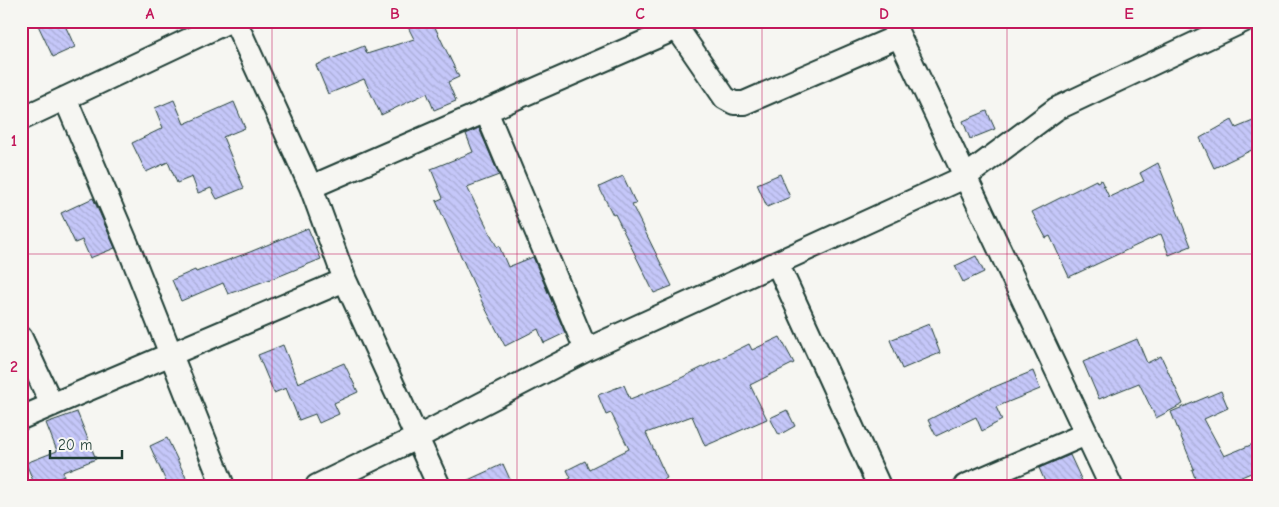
<svg xmlns="http://www.w3.org/2000/svg" width="1279" height="507" font-family="'Comic Neue',sans-serif">
<style>
.building{fill:url(#building-back-hatch);stroke:#1f3d34}
.lines{fill:none;stroke-linecap:round;stroke-linejoin:round}
.street-casing{stroke:#1f3d34;stroke-width:26}
.street{stroke:#f6f6f2;stroke-width:22}
.grid{fill:none;stroke:#c2185b;stroke-width:1;stroke-opacity:0.55}
.neatline{fill:none;stroke:#c2185b;stroke-width:2}
.grid-label{font-size:16px;text-anchor:middle;font-weight:bold;fill:#c2185b}
</style>
<defs>
<pattern id="building-back-hatch" width="6" height="6" patternUnits="userSpaceOnUse" patternTransform="scale(1.25)"><rect width="6" height="6" fill="#c5c7f9"/><path d="M-1 5l2 2M0 0l6 6M5-1l2 2" fill="none" stroke="#a9acd6"/></pattern>
</defs>
<rect width="100%" height="100%" fill="#f6f6f2"/>
<filter id="ink" filterUnits="userSpaceOnUse"><feTurbulence type="fractalNoise" baseFrequency=".02" numOctaves="2"/><feDisplacementMap in="SourceGraphic" scale="10" xChannelSelector="R" yChannelSelector="G"/><feConvolveMatrix kernelMatrix="1 2 1 2 8 2 1 2 1" color-interpolation-filters="sRGB"/></filter>
<g filter="url(#ink)">
<path class="building" d="M36 21H63L75 47 53 57Z
M405 21H432L459 77 448 82 456 101 434 110 427 93 381 115 364 79 328 94 316 65 364 46 367 54 414 39Z
M174 100 184 124 234 102 245 128 223 137 244 188 217 199 211 188 198 193 192 177 177 183 168 162 146 172 132 143 163 128 155 108Z
M987 111 995 129 970 139 963 121Z
M1258 119V147L1214 168 1200 138 1232 120 1236 128Z
M479 128 499 175 467 187 497 247 499 246 508 267 533 257 565 333 544 343 538 329 505 346 481 300 436 201 443 198 431 169 473 152 466 134Z
M1158 163 1191 246 1169 255 1161 234 1069 277 1050 236 1046 238 1032 212 1096 180 1097 182 1101 180 1109 197 1144 181 1140 173Z
M780 174 790 197 767 207 757 184Z
M623 176 636 204 632 205 672 286 654 293 615 214 613 215 599 187Z
M93 198 115 248 90 258 82 240 75 243 61 213Z
M308 228 321 259 282 275 228 294 223 283 181 301 172 280 195 270 196 272 250 252Z
M976 256 984 272 963 282 955 266Z
M929 324 940 353 902 369 890 340Z
M780 337 794 363 750 385 767 419 705 446 692 416 646 433 667 478 651 486H643L640 479 625 486H556L571 478 567 470 585 461 589 469 629 449 611 413 606 415 598 395 624 385 630 399 673 382 749 344 752 350Z
M1137 339 1147 363 1161 356 1183 404 1156 418 1139 383 1099 399 1083 362Z
M283 345 298 383 344 363 358 392 334 403 339 414 319 423 315 414 299 420 286 388 274 393 258 355Z
M1033 371 1040 389 996 407 1002 420 982 431 976 417 936 436 928 420 987 390Z
M1221 391 1228 408 1204 419 1224 456 1258 442V470L1232 481 1235 486H1198L1192 470 1194 469 1171 412Z
M787 410 795 426 779 435 770 418Z
M77 412 96 459 63 472 64 476 39 486H35L26 463 57 451 46 423Z
M167 438 190 486H168L150 446Z
M1070 455 1082 481 1070 486H1047L1039 468Z
M503 464 513 486H455Z"/>
<g class="lines">
<defs>
<path id="street" d="M235 21 311 187 345 280 439 486
M674 21 677 28 725 98 734 103H744L899 36
M892 21 1111 486
M65 98 130 251 223 486
M486 111 586 350
M21 119 229 21
M311 187 677 28
M777 263 879 486
M21 338 52 405
M21 418 345 280
M317 486 416 438 586 350 965 177 1056 109 1243 21
M965 486 1086 434"/>
</defs>
<use href="#street" class="street-casing"/>
<use href="#street" class="street"/>
</g>
</g>
<path class="grid" d="M272 21V486M517 21V486M762 21V486M1007 21V486M21 254H1258"/>
<rect width="1279" height="507" fill="none" stroke="#f6f6f2" stroke-width="55"/>
<path d="M50 450v8h72v-8" fill="none" stroke="#1f3d34" stroke-width="2.5"/>
<text x="58" y="450" font-size="15" fill="#1f3d34" stroke="#f6f6f2" stroke-width="4" paint-order="stroke">20 m</text>
<rect x="28" y="28" width="1224" height="452" class="neatline"/>
<g class="grid-label">
<text x="150" y="19">A</text>
<text x="395" y="19">B</text>
<text x="640" y="19">C</text>
<text x="884" y="19">D</text>
<text x="1129" y="19">E</text>
<text x="14" y="146">1</text>
<text x="14" y="372">2</text>
</g>
</svg>
